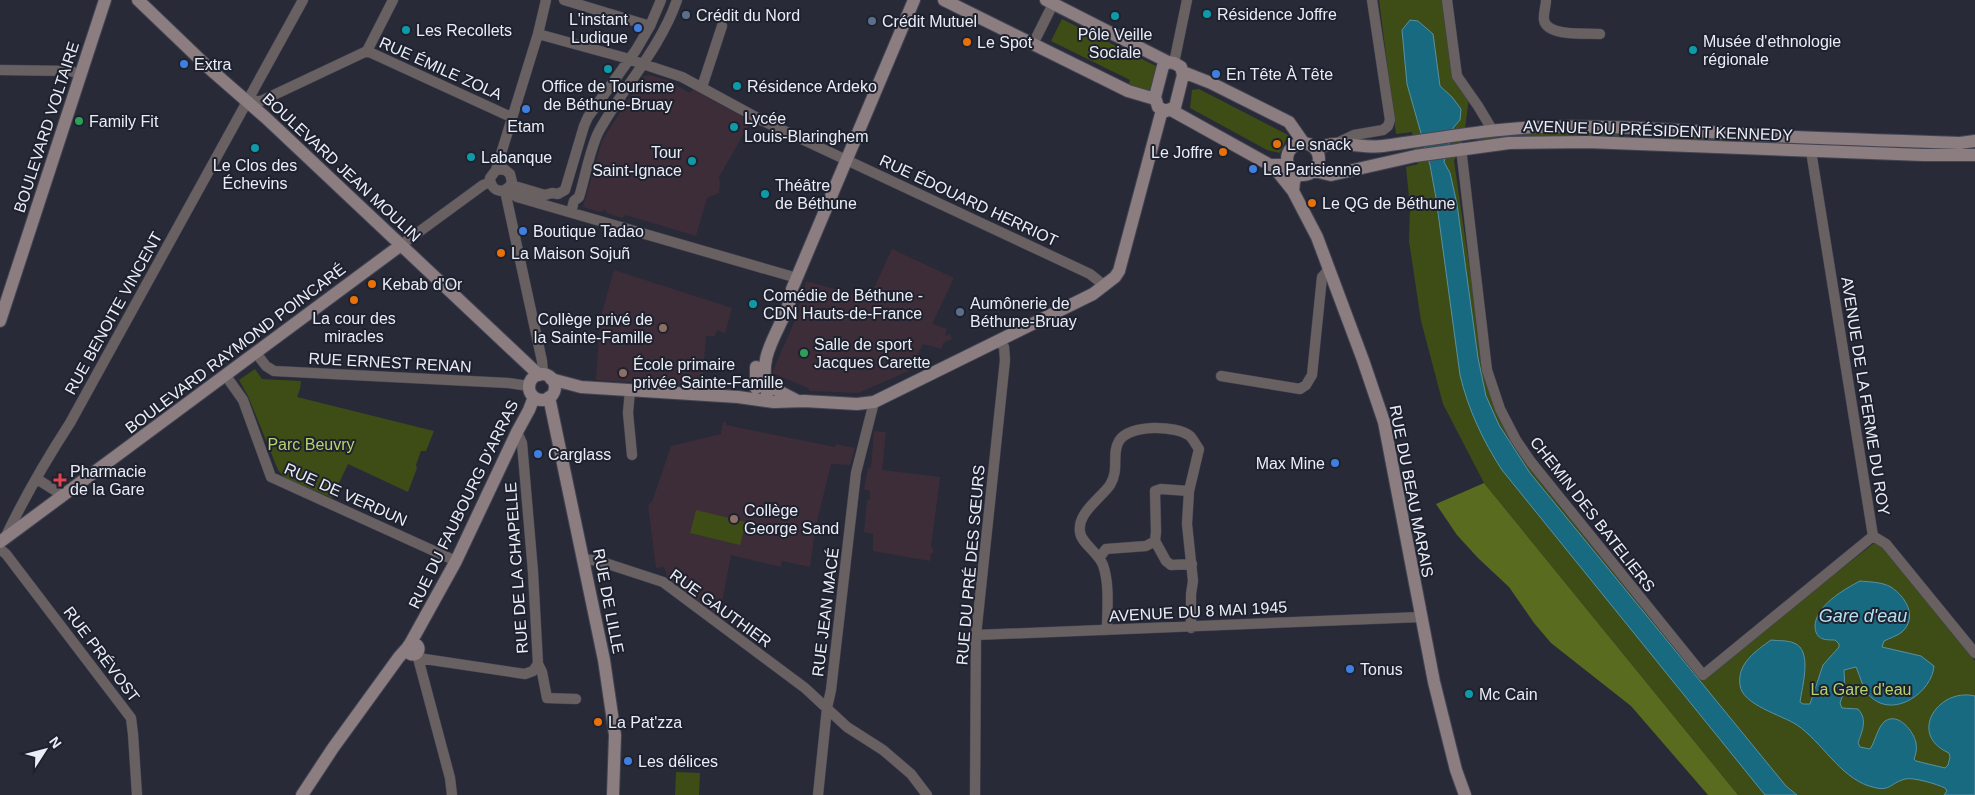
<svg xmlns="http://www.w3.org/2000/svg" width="1975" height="795" font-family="Helvetica,sans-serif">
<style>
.education{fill:#3d2d39}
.green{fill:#3e4c15}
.forest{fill:#596b1f}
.water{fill:#186a81;stroke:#5791a4}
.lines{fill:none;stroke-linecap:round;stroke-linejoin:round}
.street-casing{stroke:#434553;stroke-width:11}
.secondary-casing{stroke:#434553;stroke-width:14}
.street{stroke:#696062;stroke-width:10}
.secondary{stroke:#8b7d80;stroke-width:12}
.culture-dot{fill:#0f9aa8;stroke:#1e212e;stroke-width:2}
.service-dot{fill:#5c6f8a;stroke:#1e212e;stroke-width:2}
.shop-dot{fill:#3f7fe0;stroke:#1e212e;stroke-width:2}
.food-dot{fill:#e8710a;stroke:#1e212e;stroke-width:2}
.leisure-dot{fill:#2e9e5b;stroke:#1e212e;stroke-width:2}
.education-dot{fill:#8d6e63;stroke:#1e212e;stroke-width:2}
.health-dot{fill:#e0444e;stroke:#1e212e;stroke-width:2}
.labels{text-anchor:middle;stroke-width:4;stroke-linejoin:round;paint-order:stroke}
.poi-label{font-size:16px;fill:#ebedf6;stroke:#1e212e;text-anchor:start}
.street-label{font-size:16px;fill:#ebedf6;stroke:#1e212e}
.park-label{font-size:16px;fill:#b6d36c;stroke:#1e212e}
.water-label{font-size:18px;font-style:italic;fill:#b3e1f3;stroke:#1e212e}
</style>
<rect width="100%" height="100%" fill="#282a38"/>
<path class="education" d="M649 75 667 80 690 93 693 89 751 121 719 177 720 183 719 193 707 198 696 236 626 215 622 218 607 213 605 209 600 212 583 207 602 141 643 76Z
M892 249 954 278 932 324 947 329 945 336 950 334 952 339 943 343 942 349 923 344 909 371 858 393 810 391 808 388 772 373 800 309 798 308 806 281 869 299Z
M614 270 732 308 725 333 717 330 715 336H706L702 387 596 380 600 320Z
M723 422H726V425L835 447 836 444 855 448 850 465 831 464 815 530 810 567 782 561 781 567 731 555 719 619 668 580 664 567 656 568 648 505 652 502 671 446 721 434Z
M874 431 886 432 882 470 940 477 931 547 933 548V553H931L930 561 873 551V534L864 532 867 501 870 499V491L864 489 868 468H871Z"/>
<path class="green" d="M1379 0H1444L1455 80 1469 98 1464 136 1454 161 1483 360 1507 429 1701 678 1877 541 1975 661V795H1738L1484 483 1443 404 1421 321 1409 241 1410 207 1406 167 1418 164 1412 132 1396 134Z
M1062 19 1156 66 1150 94 1128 87 1130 80 1051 41Z
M1199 89 1288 135 1280 153 1267 150 1190 108 1192 90Z
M1565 132H1616L1621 138 1478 141V139L1503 135Z
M1642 133 1712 136 1794 146 1633 139Z
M255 369 262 379 301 381 300 389 297 397 434 431 426 451H421L416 465 417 468 408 492 348 464 332 498 285 478 278 470 248 396 239 380Z
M696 510 746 522 740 545 690 533Z
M676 772 700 773 699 795H675Z"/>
<path class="forest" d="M1484 483 1738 795H1708L1631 706 1551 643 1534 623 1509 587 1478 558 1457 535 1436 504Z"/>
<path class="water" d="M1410 20 1418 21 1433 34 1440 86 1452 97 1461 109 1460 120 1453 128 1444 162 1450 173 1457 204 1478 358 1486 396 1499 425 1530 473 1786 786 1797 795H1765L1502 470C1483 441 1468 409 1460 375L1436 198 1430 165 1407 84 1402 30Z
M1860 581C1870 582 1882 582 1891 587 1906 597 1918 617 1902 632 1897 636 1890 638 1884 641L1882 647 1921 656 1934 666C1932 692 1895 718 1872 698 1863 691 1861 678 1856 667L1844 670 1845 689 1840 703 1842 708 1858 709C1868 720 1862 731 1858 743L1860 747 1870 749C1876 740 1877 728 1885 721 1899 712 1914 732 1916 743 1917 749 1916 754 1914 759L1916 761 1945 768 1948 765 1950 757 1949 753C1907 735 1938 687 1975 696V795H1944L1947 791 1945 788C1937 784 1913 777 1905 779 1888 784 1891 793 1869 786 1839 776 1822 742 1797 725 1782 715 1742 705 1740 685 1737 663 1756 651 1771 640 1778 641 1787 640 1794 643 1813 650 1802 687 1800 702L1803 704H1810L1823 665 1839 647V644L1835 640C1825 640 1816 640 1815 627 1815 606 1843 590 1860 581Z"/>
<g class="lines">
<defs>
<path id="street" d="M564 0 650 26
M1447 0 1457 76 1478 106 1493 131
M1546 0C1546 6 1543 14 1544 20 1547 37 1587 33 1600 34
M538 34 622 57 682 77 763 121 1090 274 1105 286
M1033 44 1053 4
M367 51 511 117
M367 51 393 0
M1174 63 1187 0
M0 70 70 71 80 74
M702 87 722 26
M249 101H261L367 51
M1337 143 1354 135 1383 130 1388 126 1390 120 1372 0
M1461 148 1487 370 1500 409 1516 440 1531 462 1703 675 1873 536
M1811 151 1873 536
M496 170 504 169 510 174 512 182C506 195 491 193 490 178L496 170 538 34 546 0
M511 185 545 195 552 193 558 194 565 190 584 126 588 117 636 50 650 26 661 0
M507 190 517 197 797 278
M505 191 542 361 543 374
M571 212 574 201 579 197C585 178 590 148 599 131 624 86 660 49 677 0
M401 245 483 185 490 182
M256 353 266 366 274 371 508 383 529 386
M226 376 243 400 271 477 456 561
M1221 376 1300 389 1306 385 1312 375 1322 277 1329 269
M630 390 628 413 632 455
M37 479 59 493 62 497
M1873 536 1886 544 1975 653
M5 538C24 498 46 460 70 423L303 0
M1155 541 1166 561 1171 565 1192 564
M0 549 6 554 131 718 133 734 137 795
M1099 558 1106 549 1146 546 1155 541 1156 532 1155 491 1161 489 1189 491
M584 559 599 561 663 582 805 688 847 727 883 750 911 774 927 795
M1107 630C1107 610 1110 585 1103 565 1098 552 1081 543 1080 532 1077 513 1101 498 1110 485 1120 469 1111 454 1119 441 1129 424 1176 425 1190 436 1193 439 1196 445 1199 449L1189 491 1187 524 1193 581 1191 594V628
M976 635 1421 617
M416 653 418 658 525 674 533 671 538 664 533 572 522 443 517 432
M418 658 450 778 452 795
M538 664 542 672 547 698 576 699
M818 795 827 708 831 690 856 473 874 402
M975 795 976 635 1005 360 1004 347 998 341"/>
<path id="secondary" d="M138 0 211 70 266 118 539 375
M944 0 1128 91 1155 99
M1046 0 1168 62 1174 63 1181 67 1183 75 1175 107 1166 111 1158 107 1155 97 1163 66 1168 62
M1183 72 1211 83 1289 122 1303 142
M1171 110 1270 165H1288
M1287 159a16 16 0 1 1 32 0a16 16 0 1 1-32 0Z
M1316 149C1337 138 1360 149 1383 146 1435 139 1487 129 1540 127 1617 125 1694 131 1771 136 1834 139 1897 141 1960 143L1975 141
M1273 166 1293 191
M1314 171 1331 175 1415 156 1509 143 1587 142 1923 155H1975
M1297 174 1294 182 1293 191 1317 237 1363 360 1384 422 1434 682 1456 770 1465 795
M0 321 105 0
M756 367V388
M529 387a13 13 0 1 1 26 0a13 13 0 1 1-26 0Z
M551 379 581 387 738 397 774 402 804 401 857 404 874 402 1093 294 1115 277 1119 271 1162 110
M765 384 796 400
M767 394C760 361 769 347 783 318 787 308 792 300 792 289L914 0
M549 397 604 660 615 735 613 795
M0 542 401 245
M407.5 649a5.5 5.5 0 1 1 11 0a5.5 5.5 0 1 1-11 0Z
M410 644 456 561 517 432 529 410 534 397
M302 795 333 748 399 657 408 647"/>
</defs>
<use href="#street" class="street-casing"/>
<use href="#secondary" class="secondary-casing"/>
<use href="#street" class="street"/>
<use href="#secondary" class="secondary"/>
</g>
<g class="culture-dot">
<circle cx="1207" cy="14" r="5"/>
<circle cx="1115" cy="16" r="5"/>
<circle cx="406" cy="30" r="5"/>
<circle cx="1693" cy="50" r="5"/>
<circle cx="608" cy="69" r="5"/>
<circle cx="737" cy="86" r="5"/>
<circle cx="734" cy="127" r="5"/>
<circle cx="255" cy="148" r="5"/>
<circle cx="471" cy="157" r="5"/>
<circle cx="692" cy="161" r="5"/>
<circle cx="765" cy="194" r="5"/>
<circle cx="753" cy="304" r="5"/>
<circle cx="1469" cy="694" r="5"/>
</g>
<g class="service-dot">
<circle cx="686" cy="15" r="5"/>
<circle cx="872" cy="21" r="5"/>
<circle cx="960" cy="312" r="5"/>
</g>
<g class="shop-dot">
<circle cx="638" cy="28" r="5"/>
<circle cx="184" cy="64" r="5"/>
<circle cx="1216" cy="74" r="5"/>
<circle cx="526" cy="109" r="5"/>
<circle cx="1253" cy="169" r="5"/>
<circle cx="523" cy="231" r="5"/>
<circle cx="538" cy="454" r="5"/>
<circle cx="1335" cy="463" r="5"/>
<circle cx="1350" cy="669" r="5"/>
<circle cx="628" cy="761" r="5"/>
</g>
<g class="food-dot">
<circle cx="967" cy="42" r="5"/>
<circle cx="1277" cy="144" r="5"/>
<circle cx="1223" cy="152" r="5"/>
<circle cx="1312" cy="203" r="5"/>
<circle cx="501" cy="253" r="5"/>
<circle cx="372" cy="284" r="5"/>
<circle cx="354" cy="300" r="5"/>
<circle cx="598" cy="722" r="5"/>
</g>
<g class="leisure-dot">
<circle cx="79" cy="121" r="5"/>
<circle cx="804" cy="353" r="5"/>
</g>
<g class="education-dot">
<circle cx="663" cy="328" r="5"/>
<circle cx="623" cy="373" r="5"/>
<circle cx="734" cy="519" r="5"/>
</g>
<path class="health-dot" d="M57.5 472.5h5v5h5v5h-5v5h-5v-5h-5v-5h5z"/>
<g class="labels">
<g class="poi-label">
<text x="1217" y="20">Résidence Joffre</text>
<text x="696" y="21">Crédit du Nord</text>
<text x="628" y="25" text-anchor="end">L'instant<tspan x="628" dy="18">Ludique</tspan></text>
<text x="882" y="27">Crédit Mutuel</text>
<text x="416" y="36">Les Recollets</text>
<text x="1115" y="40" text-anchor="middle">Pôle Veille<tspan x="1115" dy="18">Sociale</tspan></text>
<text x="1703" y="47">Musée d'ethnologie<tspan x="1703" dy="18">régionale</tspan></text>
<text x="977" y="48">Le Spot</text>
<text x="194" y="70">Extra</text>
<text x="1226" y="80">En Tête À Tête</text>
<text x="608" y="92" text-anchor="middle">Office de Tourisme<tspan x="608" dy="18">de Béthune-Bruay</tspan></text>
<text x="747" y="92">Résidence Ardeko</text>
<text x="744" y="124">Lycée<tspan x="744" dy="18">Louis-Blaringhem</tspan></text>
<text x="89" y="127">Family Fit</text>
<text x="526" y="132" text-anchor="middle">Etam</text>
<text x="1287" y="150">Le snack</text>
<text x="682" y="158" text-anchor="end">Tour<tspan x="682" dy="18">Saint-Ignace</tspan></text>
<text x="1213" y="158" text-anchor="end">Le Joffre</text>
<text x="481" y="163">Labanque</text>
<text x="255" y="171" text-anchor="middle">Le Clos des<tspan x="255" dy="18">Échevins</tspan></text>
<text x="1263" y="175">La Parisienne</text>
<text x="775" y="191">Théâtre<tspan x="775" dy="18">de Béthune</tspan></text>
<text x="1322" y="209">Le QG de Béthune</text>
<text x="533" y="237">Boutique Tadao</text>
<text x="511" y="259">La Maison Sojuñ</text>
<text x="382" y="290">Kebab d'Or</text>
<text x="763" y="301">Comédie de Béthune -<tspan x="763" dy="18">CDN Hauts-de-France</tspan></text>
<text x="970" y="309">Aumônerie de<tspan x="970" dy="18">Béthune-Bruay</tspan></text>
<text x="354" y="324" text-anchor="middle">La cour des<tspan x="354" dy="18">miracles</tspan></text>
<text x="653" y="325" text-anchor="end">Collège privé de<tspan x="653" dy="18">la Sainte-Famille</tspan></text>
<text x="814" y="350">Salle de sport<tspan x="814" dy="18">Jacques Carette</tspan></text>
<text x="633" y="370">École primaire<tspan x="633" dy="18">privée Sainte-Famille</tspan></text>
<text x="548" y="460">Carglass</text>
<text x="1325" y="469" text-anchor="end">Max Mine</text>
<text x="70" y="477">Pharmacie<tspan x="70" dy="18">de la Gare</tspan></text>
<text x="744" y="516">Collège<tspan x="744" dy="18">George Sand</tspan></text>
<text x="1360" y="675">Tonus</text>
<text x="1479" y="700">Mc Cain</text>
<text x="608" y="728">La Pat'zza</text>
<text x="638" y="767">Les délices</text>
</g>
<g class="street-label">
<text transform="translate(441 68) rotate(24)" y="6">RUE ÉMILE ZOLA</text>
<text transform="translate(46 127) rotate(-72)" y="6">BOULEVARD VOLTAIRE</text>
<text transform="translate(1658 130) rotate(2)" y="6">AVENUE DU PRÉSIDENT KENNEDY</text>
<text transform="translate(342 167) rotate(43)" y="6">BOULEVARD JEAN MOULIN</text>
<text transform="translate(969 200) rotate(25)" y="6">RUE ÉDOUARD HERRIOT</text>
<text transform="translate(113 313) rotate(-61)" y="6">RUE BENOITE VINCENT</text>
<text transform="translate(235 348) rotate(-37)" y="6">BOULEVARD RAYMOND POINCARÉ</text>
<text transform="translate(390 362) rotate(3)" y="6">RUE ERNEST RENAN</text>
<text transform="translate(1866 396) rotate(81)" y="6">AVENUE DE LA FERME DU ROY</text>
<text transform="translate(1412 491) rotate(79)" y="6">RUE DU BEAU MARAIS</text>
<text transform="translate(346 494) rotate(24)" y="6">RUE DE VERDUN</text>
<text transform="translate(463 504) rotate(-64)" y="6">RUE DU FAUBOURG D'ARRAS</text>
<text transform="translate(1593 514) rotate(52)" y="6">CHEMIN DES BATELIERS</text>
<text transform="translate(970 565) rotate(-85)" y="6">RUE DU PRÉ DES SŒURS</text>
<text transform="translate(516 568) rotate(-94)" y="6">RUE DE LA CHAPELLE</text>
<text transform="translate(609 601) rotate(79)" y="6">RUE DE LILLE</text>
<text transform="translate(721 608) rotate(36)" y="6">RUE GAUTHIER</text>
<text transform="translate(1198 611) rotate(-3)" y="6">AVENUE DU 8 MAI 1945</text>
<text transform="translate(825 612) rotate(-83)" y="6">RUE JEAN MACÉ</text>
<text transform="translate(102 654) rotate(53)" y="6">RUE PRÉVOST</text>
</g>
<g class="park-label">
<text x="311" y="450">Parc Beuvry</text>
<text x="1861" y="695">La Gare d'eau</text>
</g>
<g class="water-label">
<text x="1863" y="622">Gare d'eau</text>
</g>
</g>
<g transform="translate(45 750) rotate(54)" stroke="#1e212e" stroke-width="4" paint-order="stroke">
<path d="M0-4L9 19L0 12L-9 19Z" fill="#ebedf6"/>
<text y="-8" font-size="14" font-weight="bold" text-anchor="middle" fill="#ebedf6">N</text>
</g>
</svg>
